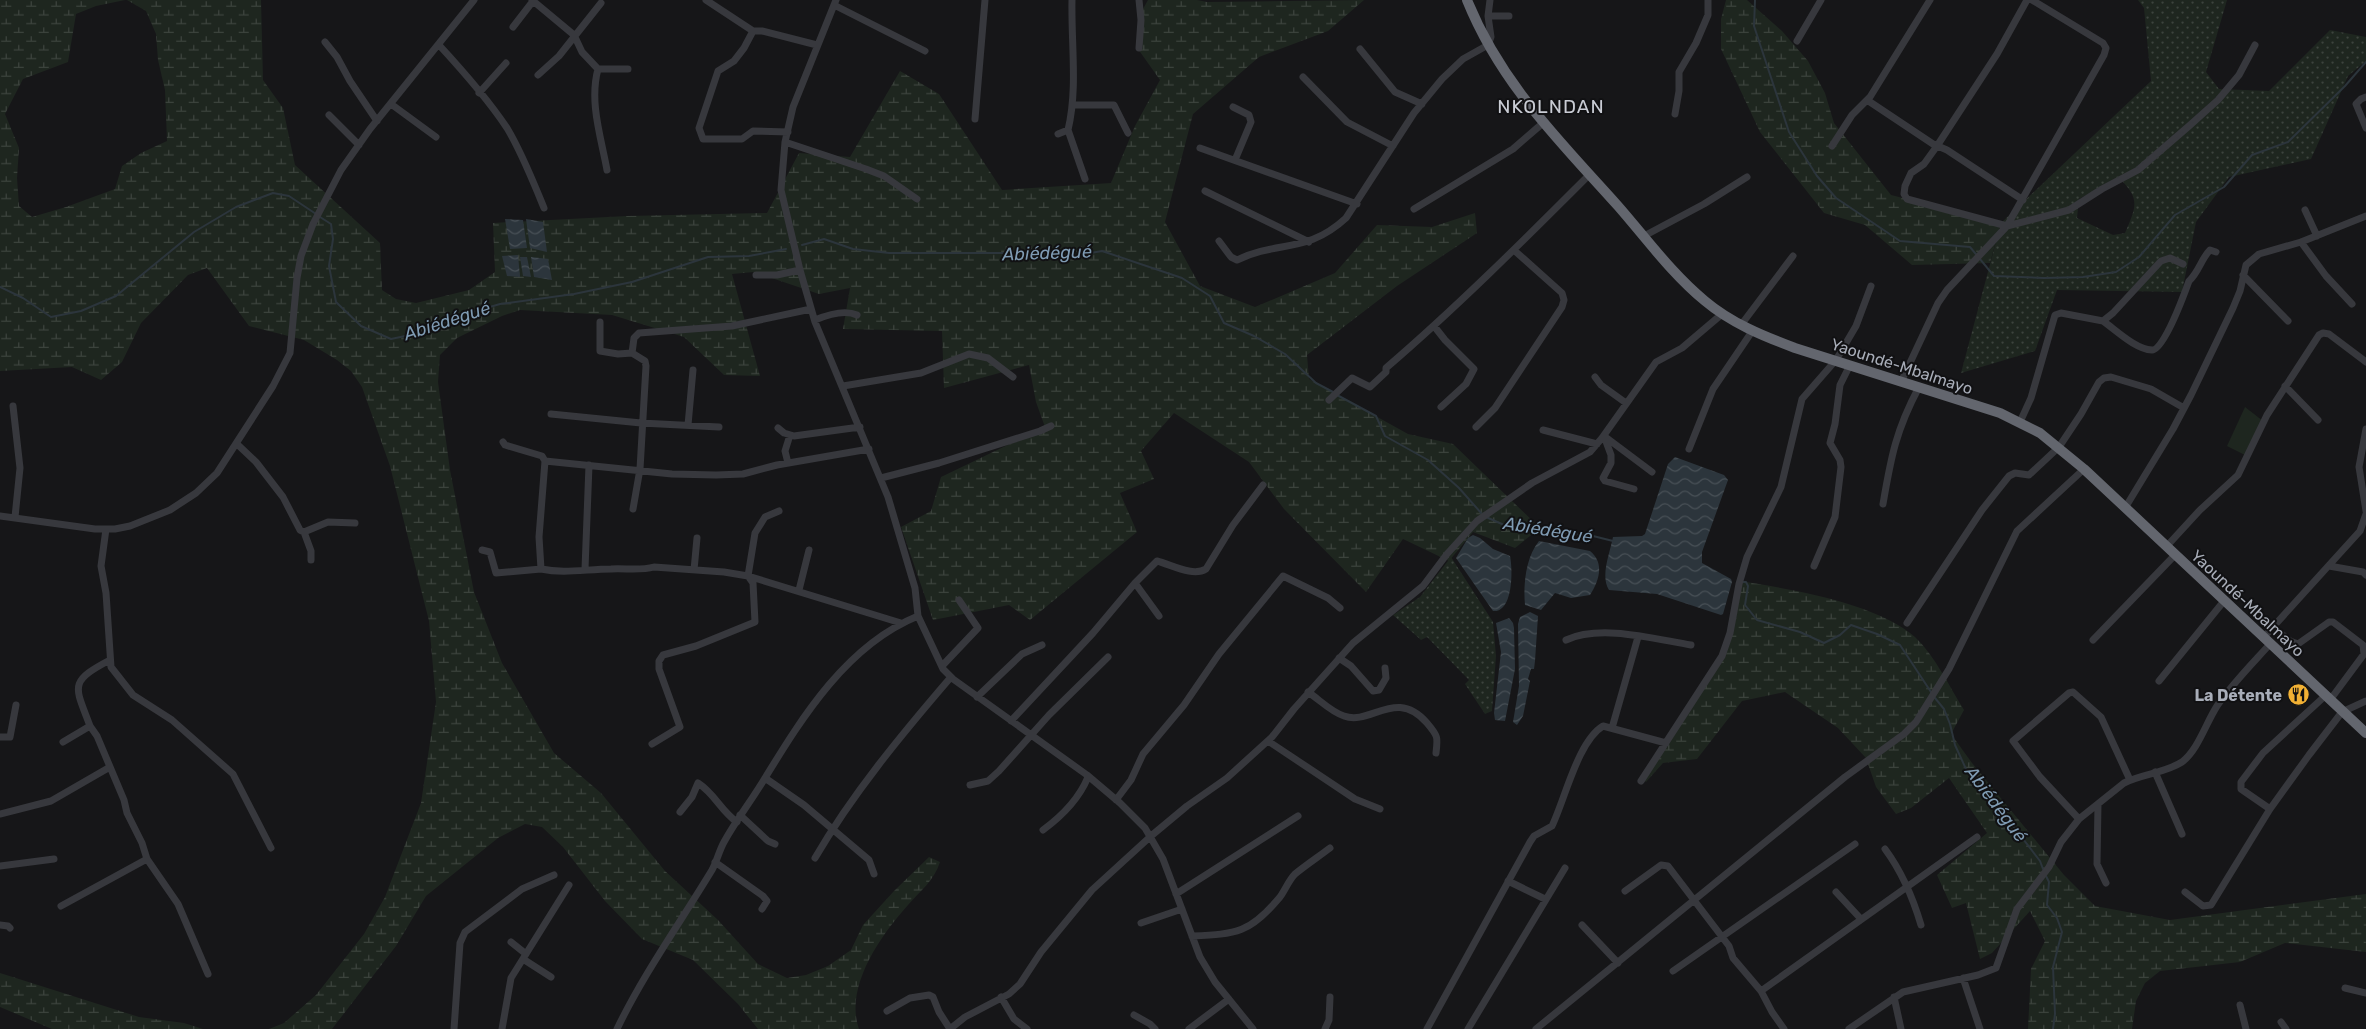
<svg xmlns="http://www.w3.org/2000/svg" width="2366" height="1029" font-family="Rubik,sans-serif">
<style>
.grass{fill:url(#grass-dots);fill-rule:evenodd}
.wetland{fill:url(#wetland-marsh)}
.green{fill:#1e261f}
.water{fill:url(#water-waves)}
.lines{fill:none;stroke-linecap:round;stroke-linejoin:round}
.stream{stroke:#2c353c;stroke-width:2}
.minor{stroke:#37383d;stroke-width:7}
.highway{stroke:#63666e;stroke-width:10}
.labels{text-anchor:middle;stroke-width:4;stroke-linejoin:round;paint-order:stroke}
.street-label{font-size:16px;fill:#a8adb8;stroke:#111113}
.poi-label{font-size:16px;font-weight:bold;fill:#a8adb8;stroke:#111113;text-anchor:end}
.water-label{font-size:18px;font-style:italic;fill:#7f9bb3;stroke:#111113}
.quarter-label{font-size:19px;letter-spacing:1px;fill:#c9ccd4;stroke:#111113}
</style>
<defs>
<pattern id="grass-dots" width="8" height="8" patternUnits="userSpaceOnUse" patternTransform="scale(1.25)"><rect width="8" height="8" fill="#1e261f"/><path d="M2 2h.1M6 6h.1" fill="none" stroke="#3c433d" stroke-width="1.8" stroke-linecap="round"/></pattern>
<pattern id="wetland-marsh" width="20" height="14" patternUnits="userSpaceOnUse" patternTransform="scale(1.25)"><rect width="20" height="14" fill="#1e261f"/><path d="M1 5h8M5 5V1M11 12h8M15 12V8" fill="none" stroke="#3c433d"/></pattern>
<pattern id="water-waves" width="16" height="10" patternUnits="userSpaceOnUse" patternTransform="scale(1.25)"><rect width="16" height="10" fill="#2c353c"/><path d="M0 5q4-4 8 0t8 0" fill="none" stroke="#485056"/></pattern>
</defs>
<rect width="100%" height="100%" fill="#161618"/>
<path class="grass" d="M2138 0H2227L2206 72 2219 89 2269 91 2330 30 2366 37V61L2348 76 2311 159 2229 177 2196 222 2182 292 2057 290 2035 351 1961 373 2001 223 2151 81 2144 8ZM2119 178C2141 199 2136 207 2125 233L2113 235 2077 218 2079 199Z
M1451 557 1493 622 1496 656 1492 711 1485 714 1465 684 1469 680 1427 637 1421 640 1393 615 1420 597Z"/>
<path class="wetland" d="M0 0H125L96 6 76 14 68 62 23 79 5 114 19 148 17 178 19 206 32 217 66 207 115 189 122 166 141 153 167 141 165 90 158 60 156 34 146 11 127 0H261L263 80 283 108 295 165 380 243 382 290 396 299 416 303 469 290 495 272 493 223 627 216 767 213 799 153 850 157 900 71 939 94 1002 190 1111 183 1135 126 1160 80 1138 49 1143 9 1148 0H1197L1207 2 1364 0 1328 31 1259 57 1193 114 1165 222 1200 286 1255 307 1335 273 1377 225 1432 227 1475 213 1477 233 1397 286 1307 355 1309 379 1408 434 1453 444 1540 528 1515 548 1473 532 1449 561 1403 539 1366 592 1284 509 1249 462 1174 413 1141 451 1154 479 1120 493 1137 532 1030 620 1009 605 933 620 901 527 931 511 941 477 1045 427 1036 402 1029 365 944 388 942 331 843 329 850 288 819 294 754 272 732 274 760 376 724 375 684 337 612 315 520 310 502 316 457 338 440 355 438 382 450 470 474 592 502 663 554 753 601 793 665 871 718 920 758 964 787 978 806 975 828 966 851 950 863 925 894 891 929 857 940 862C934 881 920 891 908 905 881 935 844 987 859 1029H758L738 1004 693 960 642 939 605 901 563 847 542 827 525 824 498 838 426 896 396 946 332 1029H269L284 1023 316 995 364 934 385 897 421 803 436 702 429 621 390 466 362 387 351 371 337 360 304 340 249 326 207 268 188 275 141 323 122 362 101 380 72 367 0 371Z
M1726 0H1747L1782 31 1808 61 1825 93 1834 123 1891 195 2001 223 1990 263 1912 265 1865 225 1824 213 1760 132 1721 49V19Z
M1740 581C1790 589 1877 603 1915 637 1935 656 1949 686 1964 710L1951 734 1972 763 2064 875 2095 906 2170 920 2366 894V952L2285 943 2240 962 2160 971 2145 983 2136 1001 2132 1029H2028L2031 969 2045 941 2030 911 1992 953 1980 959 1966 903 1952 908 1937 875 1987 833 1949 778 1911 808 1896 814 1876 787 1866 758 1838 728 1785 692 1742 701 1697 759 1663 763 1646 782 1643 779 1722 656Z
M0 973 139 1017 184 1023 203 1029H52L0 1007Z"/>
<path class="green" d="M2245 407 2263 421 2247 456 2227 446Z"/>
<path class="water" d="M505 219 523 220 527 248 510 249Z
M526 219 543 222 547 252 530 248Z
M518 255 520 277 507 276 502 256Z
M520 257H527L531 277 523 276Z
M531 257 548 259 552 280 534 277Z
M1675 457 1724 475 1728 480 1702 552V563L1731 579 1732 582 1723 614 1721 615 1657 594 1609 590C1600 576 1610 553 1613 537L1642 536 1645 534 1668 464Z
M1473 535 1480 538 1493 549 1510 556C1513 570 1513 613 1493 611L1456 558 1468 538Z
M1539 541 1590 551C1605 563 1599 581 1590 595L1571 598 1555 593 1541 610 1525 605C1523 584 1526 557 1539 541Z
M1530 612 1538 616 1535 661 1534 669H1531L1528 679 1530 681 1523 716 1517 725 1513 722 1519 686 1518 624 1520 617Z
M1509 618 1513 623 1514 628 1515 669 1505 721 1495 720 1494 713 1501 652 1496 623Z"/>
<g class="lines">
<path class="stream" d="M1755 0 1754 26 1789 132 1817 176 1836 198 1900 241 1970 247 1994 276 2044 278 2083 277 2116 272 2139 257 2175 215 2224 187 2252 155 2288 142 2345 86 2366 62
M320 217 331 224 333 239 329 266 336 302 361 326 391 339 424 332 456 317 500 304 574 294 632 282 708 257 749 256 786 249
M802 245 824 239 853 249 889 253H1045L1073 256 1102 251 1182 278 1210 296 1224 323 1254 336 1285 354 1316 383 1333 392
M0 287 23 298 51 317 81 311 116 296 194 232 236 207 273 193 289 196 316 214
M1337 395 1376 416 1385 436 1428 460 1459 488 1482 514
M1486 517 1511 528 1593 536 1613 541
M1742 582H1746L1748 586 1745 605 1757 620 1800 632 1824 643 1840 635 1851 625 1877 634 1900 645 1931 692
M1935 698 1944 709 1950 724 1955 745 1966 769 1986 791 2040 861 2043 869
M2046 876 2049 882 2047 905 2057 918 2062 932 2053 967 2055 1014 2053 1029"/>
<path class="minor" d="M532 0 574 35 582 52 598 69C589 102 601 137 607 170
M706 0 753 31H762L817 45
M836 0 793 107 785 142 781 190 800 270 815 322 888 497 915 588 918 616 943 669 953 679 1087 775 1120 803 1145 828 1163 859 1200 957 1215 982 1253 1029
M1139 0 1141 20 1139 48
M2027 0 1997 54 1937 146 1924 164 1911 173 1905 186 1904 194 1907 199 2007 226 2069 210 2102 189 2138 170 2189 126 2218 100 2239 75 2255 45
M834 5 925 51
M1488 16H1509
M513 27 533 1
M753 31 744 48 734 61 718 71 699 128 703 139H742L753 131 788 132
M1797 41 1821 0
M325 42 337 57 350 81 377 121
M439 45C463 71 487 98 507 128 522 153 533 181 544 208
M1360 49 1395 92 1422 104
M598 69H628
M538 75 559 56 601 3
M1303 77 1347 122 1393 146
M479 93 506 63
M2366 97 2361 99 2356 104 2366 128
M1867 100 1933 144 1947 150 2023 200
M391 104 436 137
M1074 105H1114L1128 133
M1233 107 1249 115 1251 122 1235 160
M1675 114 1679 91V72L1696 43 1708 15V0
M329 115 359 145
M975 119 985 0
M1068 130 1085 179
M1058 134 1068 130C1078 88 1071 44 1072 0
M785 142 866 169 884 176 917 199
M1832 146 1852 115 1870 97 1930 0
M1200 148 1357 204
M1205 191 1309 242
M1414 209 1513 149 1543 123
M2305 210 2317 236
M1644 236 1704 204 1747 177
M1219 241 1231 257 1237 260C1279 240 1307 254 1346 218L1414 113 1442 79 1463 59 1488 45 1491 37 1488 16 1490 0
M2301 242 2326 276 2352 304
M756 275H777L800 270
M2243 275 2288 321
M815 320C827 315 844 309 857 315
M2103 321C2116 330 2135 349 2152 350 2164 351 2185 292 2189 281 2199 272 2201 259 2210 250L2216 252
M600 322V351L618 354 632 353 634 338 639 333 732 326 811 309
M1741 325 1793 256
M1434 326 1445 340 1474 369 1466 384 1441 407
M632 353 645 361 646 366 640 469 633 509
M1595 377 1601 385 1626 403
M1901 382 1938 303 1947 290 2007 226 2104 55 2106 48 2103 43 2032 0
M843 386 921 373 969 354 988 358 1013 377
M2285 386 2318 420
M1329 400 1352 378 1370 387 1386 372V368C1457 307 1523 241 1589 175
M13 406 20 468 15 517
M551 414 641 423 719 427
M2020 422 2031 398 2055 315 2061 313 2103 321 2113 313 2161 261 2170 258 2183 264
M688 425 693 370
M1476 427 1495 408 1562 307 1564 300 1562 293 1515 251
M778 428 784 433 794 436 860 427
M2366 429 2359 467 2366 511
M1543 430 1597 444
M1604 436 1611 455V463L1603 478 1605 481 1634 489
M1604 436 1652 472
M503 442 505 445 542 456 545 461
M237 444 256 462 283 497 300 530 304 532 328 522 355 523
M1689 449 1713 389 1753 330
M788 463 785 451 790 435
M881 478 939 463 1040 431 1051 426
M1883 504C1891 457 1896 430 1919 387
M2125 508 2173 429 2191 395 2233 308 2240 291 2246 265 2259 254 2301 242 2366 216
M0 516 95 529H115L130 526 170 510 196 493 217 473 273 386 290 353 297 278 301 256 313 224 341 170 370 129 474 0
M106 529 101 566 106 593 111 667 133 695 172 720 233 774 271 848
M304 532 311 551V560
M2166 547 2200 510 2238 475 2267 415 2319 335 2323 333 2329 334 2366 362
M482 550 490 552 496 573 541 569 539 537 545 461 672 474 716 475 743 474 777 465 869 449
M1814 566 1835 517 1841 467 1840 460 1830 443 1835 424 1840 385 1850 365
M2329 566 2363 572 2366 575
M541 569C564 574 587 569 611 569 625 568 640 571 654 567L724 572 748 576 901 623
M585 569 589 465
M694 570 697 538
M1135 583 1159 616
M799 590 809 550
M1907 623 1982 510 2009 476 2015 473 2029 475 2059 447 2081 414 2099 382 2104 378 2111 377 2151 389 2184 408
M2273 627 2290 641 2298 644 2329 622H2333L2363 645 2364 654 2330 700
M2263 638 2360 531 2366 514
M1566 640C1601 624 1654 639 1691 645
M2093 640 2175 555
M1339 658 1351 666 1373 691 1379 690 1386 678 1385 668
M942 666 978 628 959 600
M2159 681 2224 601
M1308 692C1320 700 1331 712 1344 716 1371 726 1396 687 1427 723 1438 736 1438 737 1436 753
M977 697 1022 654 1042 645
M1011 721 1093 633 1135 583 1157 561C1172 565 1193 577 1206 569L1233 525 1263 485
M90 726 97 736 124 800 127 813 142 843 147 859 178 904 208 974
M1612 728 1638 637
M0 737H10L16 705
M1268 741 1355 799 1380 809
M63 742 90 726C75 686 68 682 110 660
M652 744 680 727 659 669V661L663 655 696 646 755 622 753 583 748 576 755 533 765 517 779 511
M2155 772 2182 834
M765 778 804 805 869 860 874 874
M2130 780 2101 717 2073 692 2069 693 2013 741 2040 777 2079 819 2124 783C2142 774 2165 773 2182 762 2198 750 2206 723 2217 706 2232 684 2252 664 2270 644
M1641 781 1722 656 1730 633 1739 584 1747 557 1781 487 1802 399 1836 360 1856 326 1871 286
M970 785 988 781 999 771 1049 715 1108 657
M1116 800 1131 780 1143 754 1184 705 1219 654 1283 576 1328 598 1340 608
M2098 804 2097 864 2106 883
M2270 809 2241 789V782L2263 753 2325 696
M680 812 692 797 698 783C715 794 721 811 737 822
M0 814 51 801 110 767
M740 815 768 841 775 844
M1043 830C1062 816 1079 799 1088 777
M1885 849C1902 872 1913 898 1921 925
M815 858C853 793 902 734 951 677
M715 862 763 896 767 901 762 909
M0 866 54 859
M1508 881 1545 899
M1625 891 1661 865 1668 866 1729 946 1733 958 1761 991
M1836 892 1860 918
M2185 892 2203 906 2211 905 2270 809 2309 755 2342 712 2366 701
M1176 894 1298 816
M61 906 147 859
M1141 923 1182 909
M0 925 8 926 10 928
M1582 925 1618 963
M1192 936C1237 934 1250 933 1280 897 1285 890 1289 880 1295 874 1306 865 1318 857 1330 848
M511 942 526 954
M523 959 551 977
M1673 971 1855 844
M1963 978 1980 1029
M2345 988 2366 993
M1001 997 1014 1019 1027 1029
M1894 997 1901 1029
M2240 1005 2246 1029
M887 1011 910 998 929 995 933 997 939 1012 950 1029
M1134 1015 1150 1024 1155 1029
M2281 1022 2286 1029
M454 1029 460 943 465 932 522 889 554 875
M502 1029 511 978 569 885
M617 1029C644 973 680 923 712 870 717 861 719 851 724 842 736 820 752 800 765 778 803 716 847 645 918 616
M950 1029 965 1017 1009 994 1020 984 1041 952 1092 890 1151 836 1187 806 1227 778 1272 737 1294 709 1353 643 1423 586 1447 554 1477 521 1532 483 1590 452 1602 438 1656 362 1682 348 1722 314
M1189 1029 1229 999
M1325 1029 1329 1020 1330 997
M1427 1029 1530 842 1534 836 1552 826C1565 799 1578 741 1603 726L1666 743
M1468 1029 1565 868
M1536 1029 1845 777 1904 734 1916 722 1949 669 2017 531 2084 469
M1784 1029 1772 1012 1761 991 1977 837
M1849 1029 1903 992 1978 975 1996 968 2017 909 2049 867 2061 842 2079 819"/>
<path class="highway" d="M1467 0C1501 84 1559 140 1618 206 1646 238 1672 274 1705 301 1731 323 1763 336 1795 348L2000 413 2040 433 2084 469 2366 733"/>
</g>
<defs>
<symbol id="restaurant-disc" viewBox="-11 -11 22 22"><circle r="9.5" fill="#f2b134" stroke="#111113"/><path d="M-5-6h1v4h1v-4h1v4h1v-4h1v5L-1.5 .5V6h-2V.5L-5-1ZM5-6V6H3V1.5H1.5Q1.5-4 5-6Z" fill="#111"/></symbol>
</defs>
<g fill-rule="evenodd">
<use href="#restaurant-disc" x="2286" y="682" width="25" height="25"/>
</g>
<g class="labels">
<g class="street-label">
<text transform="translate(1902 366) rotate(18)" y="6">Yaoundé-Mbalmayo</text>
<text transform="translate(2248 603) rotate(43)" y="6">Yaoundé-Mbalmayo</text>
</g>
<g class="poi-label">
<text x="2282" y="701">La Détente</text>
</g>
<g class="water-label">
<text transform="translate(1047 253) rotate(-2)" y="6">Abiédégué</text>
<text transform="translate(447 321) rotate(-18)" y="6">Abiédégué</text>
<text transform="translate(1548 530) rotate(9)" y="6">Abiédégué</text>
<text transform="translate(1996 804) rotate(53)" y="6">Abiédégué</text>
</g>
<g class="quarter-label">
<text x="1551" y="113">NKOLNDAN</text>
</g>
</g>
</svg>
